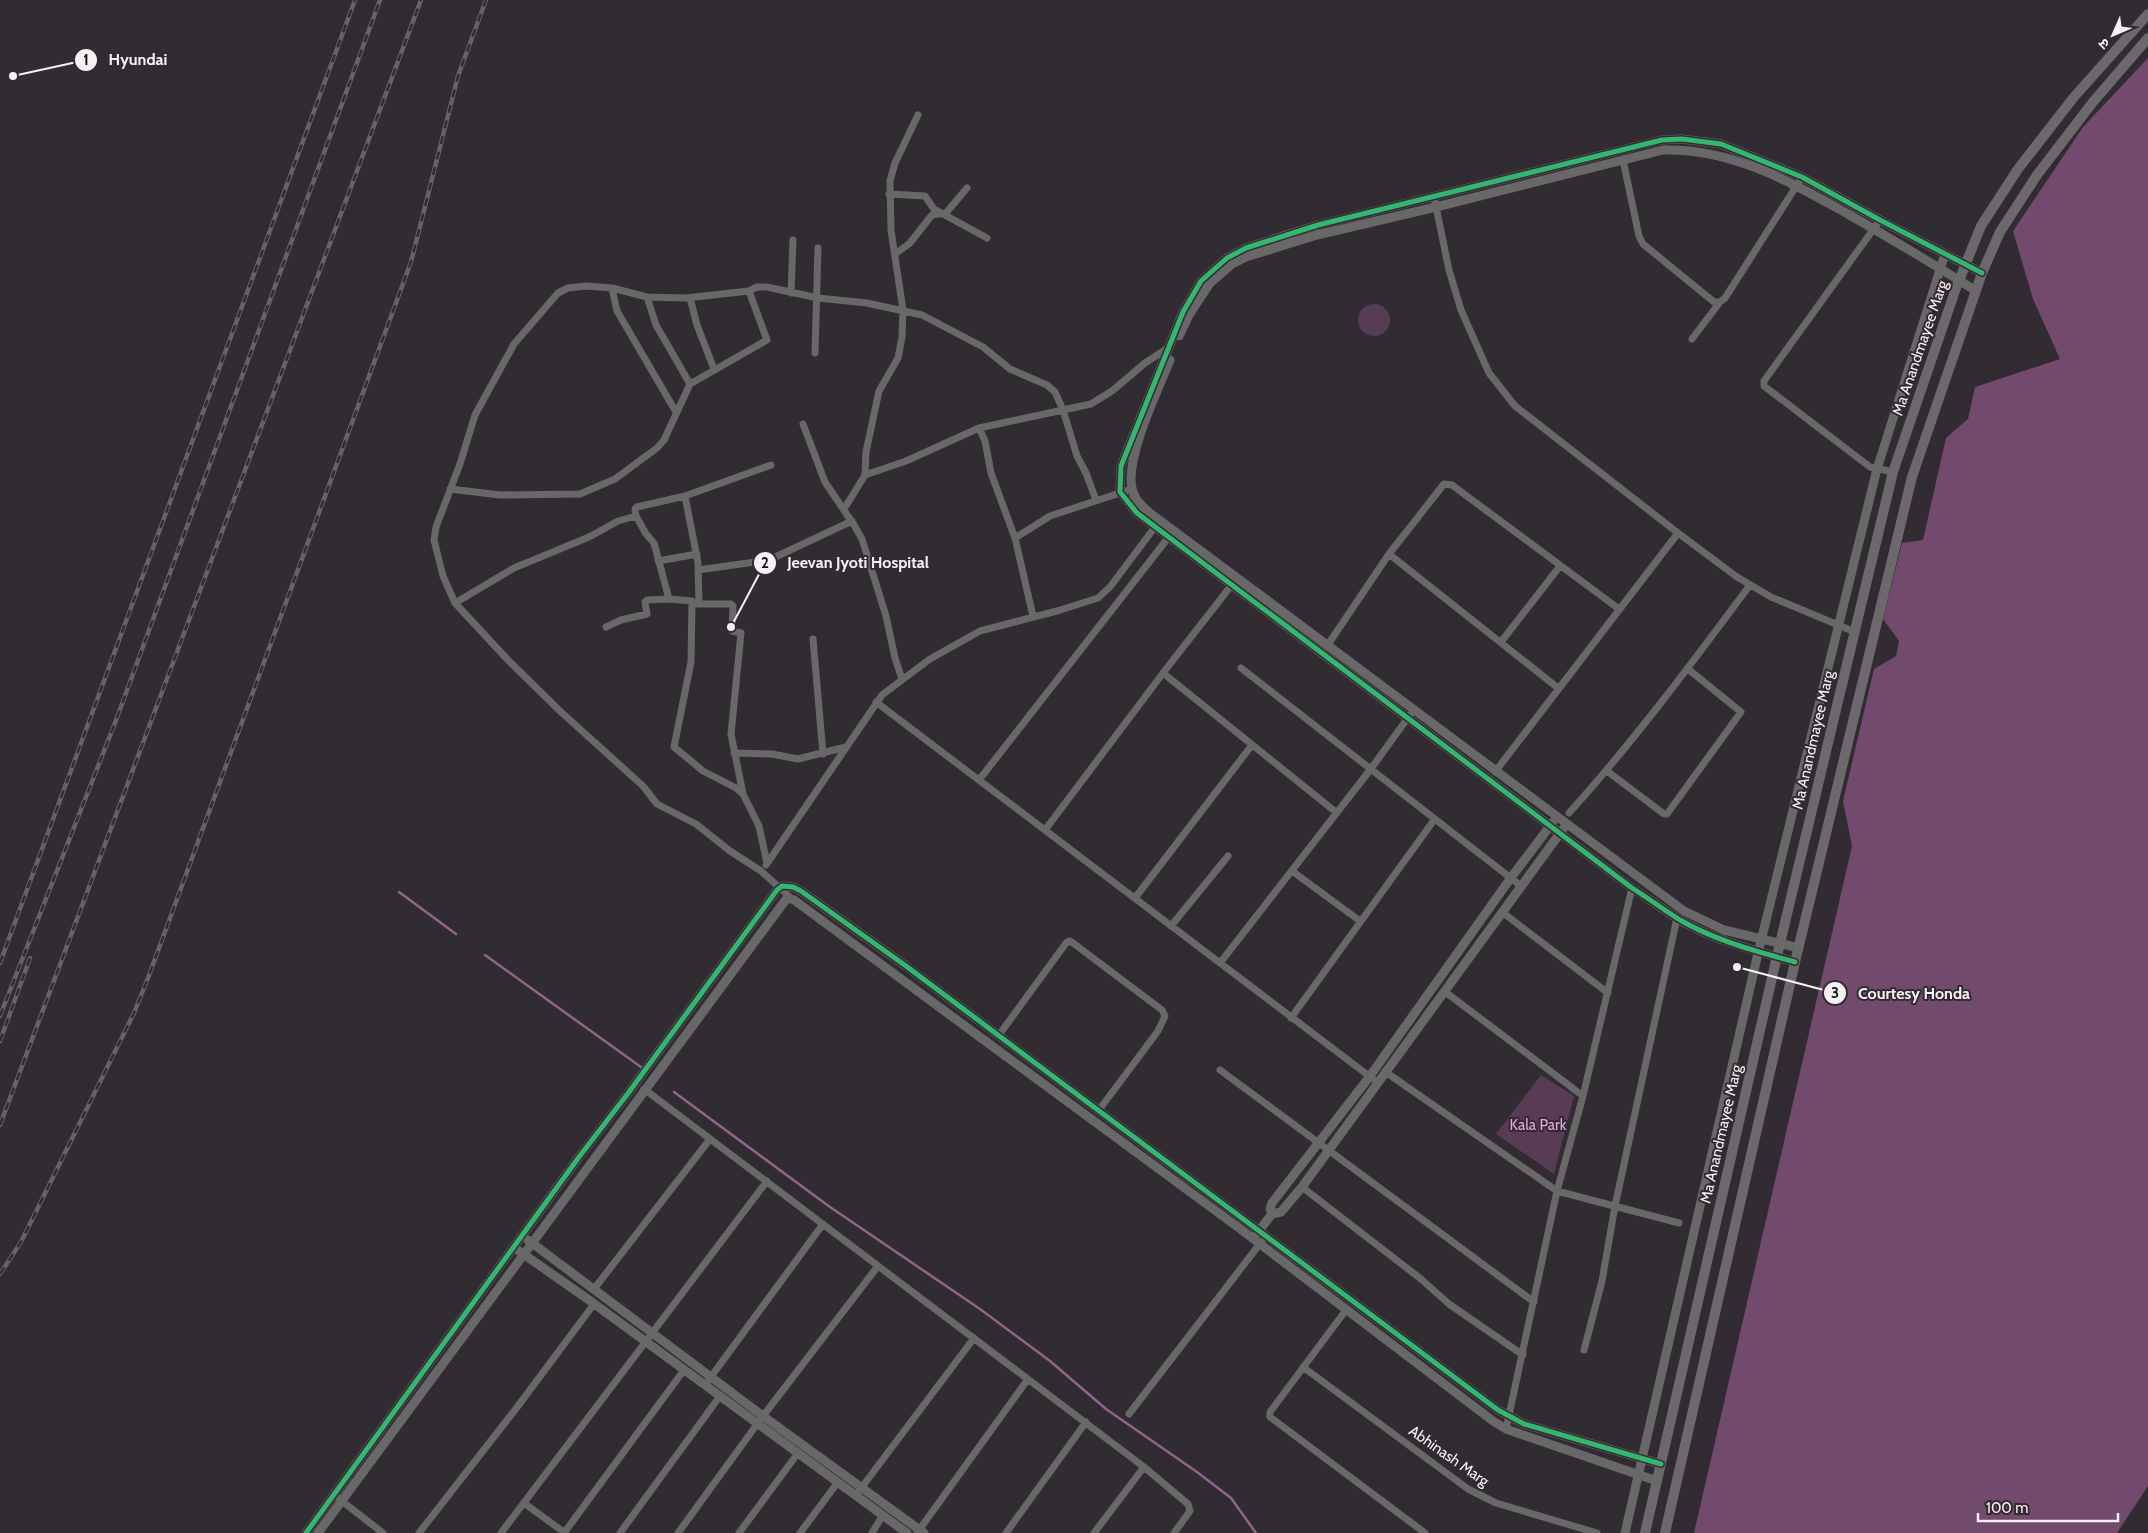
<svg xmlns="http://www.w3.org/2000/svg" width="2148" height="1533" font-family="Cabin,'Noto Sans Devanagari',sans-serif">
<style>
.green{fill:#573c54}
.forest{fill:#724a6e}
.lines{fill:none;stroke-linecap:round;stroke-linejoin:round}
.stream{stroke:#90648b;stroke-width:2.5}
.minor{stroke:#696869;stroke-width:7}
.tertiary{stroke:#696869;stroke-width:9}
.secondary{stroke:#6c696c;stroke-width:10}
.rail-casing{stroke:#666366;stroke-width:4.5}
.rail{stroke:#332a32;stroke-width:2.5;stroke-dasharray:8;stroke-linecap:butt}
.cycleway-casing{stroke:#332a32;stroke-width:8}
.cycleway{stroke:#33b770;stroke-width:5}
.labels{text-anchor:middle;stroke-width:4;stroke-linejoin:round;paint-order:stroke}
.street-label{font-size:15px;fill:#f7f1f6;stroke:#332a32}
.park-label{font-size:15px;fill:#eba6e4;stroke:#332a32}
.leader{fill:none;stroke:#f7f1f6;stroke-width:2}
.callout-dot{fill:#f7f1f6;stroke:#332a32;stroke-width:2}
.mark-label{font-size:15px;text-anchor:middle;font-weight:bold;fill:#111}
.callout-label{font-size:16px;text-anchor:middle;font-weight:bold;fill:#f7f1f6;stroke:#332a32;stroke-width:4;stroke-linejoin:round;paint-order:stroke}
</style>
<rect width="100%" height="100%" fill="#312c31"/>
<path class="green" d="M1358 320a16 16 0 1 1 32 0a16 16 0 1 1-32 0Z
M1541 1075 1574 1096 1554 1174 1496 1134Z"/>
<path class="forest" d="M2148 58V1486L2117 1533H1694L1852 846 1843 801 1874 669 1896 656 1899 641 1883 619 1902 543 1923 540 1946 438 1968 419 1975 387 2060 359 2033 299 2013 231 2083 127Z"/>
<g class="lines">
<path class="stream" d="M399 892 456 934
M485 955 641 1067
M674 1092 830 1207 980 1309 1050 1361 1106 1409 1197 1472 1231 1498 1256 1533"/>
<path class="minor" d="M1623 160 1639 236 1643 244 1714 302H1720L1725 298 1802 177
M889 194 925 196 934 209 987 238
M1434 197 1449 270 1461 310 1489 373 1515 406 1678 533 1737 577 1771 597 1855 632
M1880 220 1764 381V386L1870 467 1893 472
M895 254 910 243 932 215 946 213 967 188
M612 288 617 311 676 412
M791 293 793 240
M647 297 656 325 690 384
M690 298 697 325 714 369
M1692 339 1720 302
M815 353 818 248
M803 424 825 482 854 525 862 539 886 616 895 658 902 679
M979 428 985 441 991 473 1015 538 1033 616
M865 475 906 461 979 428 1091 404 1112 391 1145 363 1168 348
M450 489 500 495 580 494 615 479 657 448 664 440 690 384 767 340 749 291
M685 496 698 563 699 604
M844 509 865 475 866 452 879 391 898 358 902 337 903 310 891 230 890 181 895 163 918 115
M636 516 635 509 637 507 685 496 771 465
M1015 538 1050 516 1132 489
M1389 554 1558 688
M658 561 697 554
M698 570 769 560 852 521
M455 603 514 568 589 537 618 521 636 516 646 534 654 543 669 599 692 601 691 662 674 747 703 771 736 788 743 794 759 826 767 863
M692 604H731L733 606 732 631 741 633 731 734 743 794
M606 627 621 620 647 614 645 602 647 600 669 599
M813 639 823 754
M1501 642 1560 566
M1327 646 1389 554 1444 484 1452 485 1619 609
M1241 668 1521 886
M1163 673 1337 813
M876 702 1373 1079
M734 753 772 754 798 759 846 747
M1607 771 1664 814H1667L1741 712 1688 669
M1495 772 1678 533
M979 780 1168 538
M1569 813C1634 741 1692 663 1750 585
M1045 830 1163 673 1234 582
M766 865 882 695 930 659 980 631 1057 611 1098 598 1110 587 1158 523
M1292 871 1360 921
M791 898 761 871 730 851 696 824 657 804 643 786 561 712 508 660 455 603 443 576 434 540 436 527 460 464 475 415 514 344 558 293 568 288 586 286 612 288 647 297 686 298 749 291 757 287H767L818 298 867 303 922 315 983 347 1010 369 1047 385 1055 392 1063 410 1077 456 1086 473 1096 500
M1135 898 1252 745
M1502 912 1608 993
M1171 926 1228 856
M1220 963 1370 770 1410 715
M1444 991 1583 1096
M1291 1018 1434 820
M999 1035 1066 943 1069 941 1073 943 1162 1010 1165 1016 1158 1031 1099 1110
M1220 1070 1534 1302
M1387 1073 1557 1191 1679 1223
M644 1089 1144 1467 1188 1504 1190 1511 1174 1533
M1302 1187 1421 1279 1449 1304 1523 1355
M594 1289 710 1139
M1346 1310 1270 1412V1417L1425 1533
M1584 1350 1602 1281 1615 1206 1677 918
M1303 1367 1468 1489 1496 1503 1597 1533
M705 1385 823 1224
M1129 1414 1262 1241
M1506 1429 1557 1191 1583 1096 1632 888
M334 1495 383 1533
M856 1495 974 1338
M524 1503 565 1533
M419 1533 518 1406 594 1304
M501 1533 767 1181
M564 1533 684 1370
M620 1533 720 1396
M678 1533 763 1416 878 1266
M739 1533 798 1453
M800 1533 838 1482
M872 1533 883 1515
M917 1533 1028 1379
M1006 1533 1086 1422
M1094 1533 1144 1467"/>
<path class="tertiary" d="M1179 336 1189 315 1210 283 1232 264 1246 257 1317 235 1436 207 1663 150C1732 148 1790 182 1848 214 1891 239 1934 264 1976 291
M1170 360C1158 390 1125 458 1132 488 1134 499 1142 506 1150 513L1684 911 1724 930 1799 948
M1795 962C1756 951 1716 941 1680 920 1664 910 1648 898 1632 888L1137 513 1120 492 1121 466 1183 312 1201 281 1227 258 1246 248 1318 225 1662 140 1682 139 1721 144 1802 177 1880 220 1982 273
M1272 1214 1270 1209 1272 1203 1370 1076 1510 879 1553 822
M1257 1233 1272 1214 1281 1212 1302 1187 1563 829
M528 1240 763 1416 924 1533
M519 1251 589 1300 907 1533
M306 1533 579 1157 629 1092 777 890 782 886 793 887 801 891 906 966 1498 1410 1524 1424 1661 1464
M318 1533 787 898 794 900 1239 1228 1493 1421 1506 1429 1657 1481
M1625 1533 1758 953 1877 469 1945 254"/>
<path class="secondary" d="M1645 1533 1777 956 1893 472 1956 288 1981 226 2018 169 2074 97 2148 14
M1665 1533 1795 962 1912 477 1982 273 2000 232 2037 175 2093 102 2148 38"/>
<defs>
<path id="rail" d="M0 963 355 0
M0 1016 115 723 380 0
M0 1041 30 958
M0 1125 421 0
M0 1274 21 1242 134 1013 148 978 411 262 458 76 486 0"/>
</defs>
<use href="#rail" class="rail-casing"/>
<use href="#rail" class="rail"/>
<defs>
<path id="cycleway" d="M1795 962C1756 951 1716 941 1680 920 1664 910 1648 898 1632 888L1137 513 1120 492 1121 466 1183 312 1201 281 1227 258 1246 248 1318 225 1662 140 1682 139 1721 144 1802 177 1880 220 1982 273
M306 1533 579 1157 629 1092 777 890 782 886 793 887 801 891 906 966 1498 1410 1524 1424 1661 1464"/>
</defs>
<use href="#cycleway" class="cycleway-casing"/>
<use href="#cycleway" class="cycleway"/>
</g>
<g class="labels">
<g class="street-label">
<text transform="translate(1920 348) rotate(-71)" y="5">Ma Anandmayee Marg</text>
<text transform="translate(1813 740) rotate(-77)" y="5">Ma Anandmayee Marg</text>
<text transform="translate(1721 1134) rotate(-77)" y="5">Ma Anandmayee Marg</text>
<text transform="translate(1449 1456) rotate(35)" y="5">Abhinash Marg</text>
</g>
<g class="park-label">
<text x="1538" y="1130">Kala Park</text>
</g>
</g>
<path class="leader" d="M13 76L86 60M731 627L765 563M1737 967L1835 993"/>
<g class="callout-dot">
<circle cx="13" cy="76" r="5"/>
<circle cx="731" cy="627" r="5"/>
<circle cx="1737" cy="967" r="5"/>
<circle cx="86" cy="60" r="12"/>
<circle cx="765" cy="563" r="12"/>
<circle cx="1835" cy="993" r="12"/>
</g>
<g class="mark-label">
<text x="86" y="65">1</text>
<text x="765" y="568">2</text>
<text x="1835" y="998">3</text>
</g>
<g class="callout-label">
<text x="138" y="65">Hyundai</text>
<text x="858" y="568">Jeevan Jyoti Hospital</text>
<text x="1914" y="999">Courtesy Honda</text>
</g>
<g transform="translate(2113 35) rotate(225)" stroke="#332a32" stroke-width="4" paint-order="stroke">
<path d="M0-4L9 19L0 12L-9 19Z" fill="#f7f1f6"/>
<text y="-8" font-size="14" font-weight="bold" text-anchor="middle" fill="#f7f1f6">उ</text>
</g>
<path d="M1978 1513v8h140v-8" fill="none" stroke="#f7f1f6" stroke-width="2.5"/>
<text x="1986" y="1513" font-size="15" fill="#f7f1f6" stroke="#332a32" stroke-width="4" paint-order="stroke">100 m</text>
</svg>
